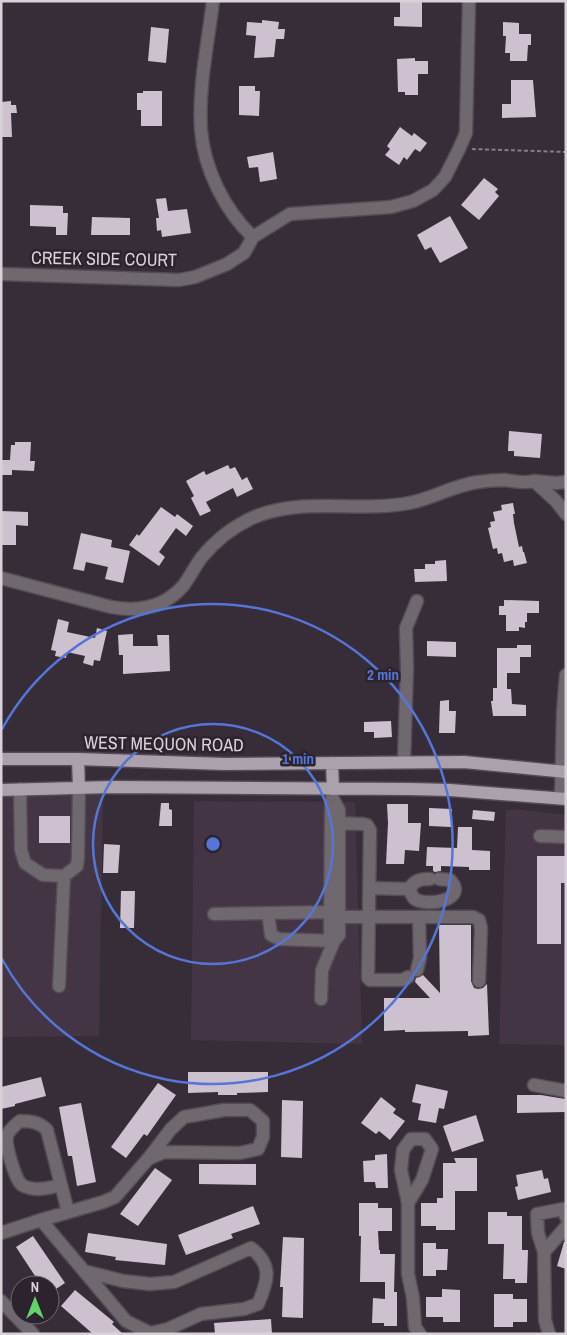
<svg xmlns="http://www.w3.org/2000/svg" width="567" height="1335" font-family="'Archivo Narrow',sans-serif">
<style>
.built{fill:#443545}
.building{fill:#cec1cf}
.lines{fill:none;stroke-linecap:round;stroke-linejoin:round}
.minor-casing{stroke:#544b55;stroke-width:15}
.major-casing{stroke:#544b55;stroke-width:15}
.path{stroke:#857d85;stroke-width:2;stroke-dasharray:4 2.5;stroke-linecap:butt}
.minor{stroke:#6f696f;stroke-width:12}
.major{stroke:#aba1ac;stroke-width:12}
.ring{fill:none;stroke:#5576d8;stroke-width:2.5}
.labels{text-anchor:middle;stroke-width:5;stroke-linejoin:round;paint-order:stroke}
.street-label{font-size:18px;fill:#d8d2d8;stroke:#2d232e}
.centre{fill:#5576d8;stroke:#2d232e;stroke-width:2.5}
.ring-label{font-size:15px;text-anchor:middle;font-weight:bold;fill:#5576d8;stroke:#2d232e;stroke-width:5;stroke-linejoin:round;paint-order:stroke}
</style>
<rect width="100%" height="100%" fill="#372d38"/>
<path class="built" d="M1 795H103L99 1036 1 1037Z
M194 801 355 802 362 1044 191 1040Z
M515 809 566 815V1045L499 1044 506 810Z"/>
<path class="building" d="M400 1H422V27L394 26V17H400Z
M262 20 279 22 278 29H285L284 39H276L274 57 254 58 256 36 246 35 247 22 262 23Z
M503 22 519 23V34H531V45H528L527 61H510V53H505L506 36H503Z
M151 27 169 29 166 63 148 61Z
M415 58V61H428V74H418V95H405V92H398L397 59Z
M511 80H533L536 117 502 118V104H511Z
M239 86H255V91H260L259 116 239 115Z
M143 91H162V126H141V110H137V93H143Z
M11 101V105H16L17 113H11L12 137H1V102Z
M400 127 412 136 414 133 427 143 420 152 415 149 407 160 404 157 399 165 385 155 390 149 387 146Z
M273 152 277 179 260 182 258 167 249 168 247 157Z
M484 178 498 189 495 192 499 196 479 220 461 205Z
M166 198 168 211 187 209 191 233 162 237 161 230 157 231 156 218H159L156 199Z
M30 205 63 206V213H68L67 235H56V227L30 226Z
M450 216 468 248 440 263 431 247 425 250 417 235Z
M92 217 130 218V235H91Z
M509 431 542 434 540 458 514 456V451H508Z
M15 442H31L30 461H35L34 471 12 470V475H1V460H10L11 445H15Z
M228 465 230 469 235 467 242 480 247 477 253 489 237 497 233 488 206 502 211 511 200 516 191 498 194 496 186 481 204 471 206 475Z
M513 503 515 514H513L514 523 519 547 522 546 523 552H524L527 563 514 566 513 560 504 562 502 553 498 554 497 548 493 549 488 528 491 527 490 522 495 521 493 512 502 510 501 505Z
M161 507 175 517 177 514 193 526 186 536 176 528 159 552 165 557 159 566 129 545 137 534 139 536Z
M1 511 28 512V526L16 525V545H1Z
M81 533 112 540 111 547 130 551 123 583 105 579 108 567 86 562 84 571 73 569Z
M446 560 447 581 415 582 414 569H425V564H435V561Z
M504 600 539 601V613H527V622H525V628L519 627V631H506V615H499V606H504Z
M58 619 69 622 67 632 95 638 97 628 107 631 100 661 94 660 93 666 83 663 85 656 67 652 66 658 55 656 56 651 51 650Z
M133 634V646H158L157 635H169L170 671 123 674V655H119L118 635Z
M427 641 456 642V657L427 656Z
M517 645H531V657H520V673H507V689H511L512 704 526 705V716H493L491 701H493V688H497V648H517Z
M449 700V711H456L455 733H439L440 701Z
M391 721 392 737 374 738V732H364V722Z
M161 803H169V809L172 810V826H159Z
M387 804H408V823H421L419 851 405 850 404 864H386L388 823Z
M429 808 452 809 451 827 429 826Z
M473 810 495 812 494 821 472 819Z
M39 816H70V843H39Z
M458 827H472V850L490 851V870H469V867L441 866V871L435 872 433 871V866H426L427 847 457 848Z
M104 844 120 845 118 873H103Z
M537 856H566V883H561V944H537Z
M121 891H135L134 928H120Z
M439 925H471V981L474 988 478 989 483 988 487 984 489 1035 468 1036V1031L405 1032V1030L384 1031V998H430L415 982 416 978 423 975 440 993Z
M188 1072H268V1092L237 1093V1095H218V1092L188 1093Z
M41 1077 46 1096 15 1104V1106L1 1109V1087Z
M158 1083 176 1095 147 1136 144 1134 126 1158 111 1147Z
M416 1084 448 1091 444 1109 439 1108 436 1123 418 1120 421 1104 412 1102Z
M517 1095H541L565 1099V1112L517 1113Z
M381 1097 396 1109 393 1113 405 1121 390 1140 379 1131 376 1134 361 1123Z
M282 1100 303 1101 302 1158 281 1157Z
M81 1103 96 1182 77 1186 72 1156H68L59 1107Z
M476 1115 484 1141 452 1152 443 1126Z
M387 1154 388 1188H376L375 1182H364L363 1161 375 1160V1155Z
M454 1158H477V1191H455V1230H436V1226H421V1203H437V1198H443V1163H456Z
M199 1164H256V1185L199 1184Z
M155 1168 172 1180 138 1226 120 1214Z
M542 1170 544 1179 548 1178 551 1192 518 1200 515 1187 518 1186 516 1175Z
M359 1203H378V1208H392V1231H378L379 1250H380V1254H395L394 1292H397V1326H384V1323H372L373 1298 385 1299V1282H360L361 1236H359Z
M253 1206 260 1224 231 1234 233 1238 186 1255 178 1235Z
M488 1212H507V1216H522V1250H528L527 1283H515V1279H503L504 1244H488Z
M88 1233 167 1244 165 1265 115 1260 116 1257 85 1252Z
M33 1236 65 1283 50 1293V1285H41L16 1247Z
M283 1237 304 1238 303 1318 282 1317 283 1287H280Z
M564 1242H566V1269L557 1266Z
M423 1243H436V1249H448L447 1270H436V1276H423Z
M442 1289 460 1290V1322H443V1317H426V1297H442Z
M75 1290 114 1322 112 1324 123 1334H93L61 1306Z
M494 1294H513V1299H527V1322H513V1327H494Z
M271 1319 272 1334H215L214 1323Z"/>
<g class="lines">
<defs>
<path id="minor" d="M213 1C208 43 198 88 201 130 204 169 225 211 253 237
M1 274 179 280 195 277 227 264 244 253 253 237 290 214 391 207 413 201 433 190 445 177 459 149 466 133 469 1
M534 481 556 483 566 482
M1 578 111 607C138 612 164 608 183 586 190 577 195 566 202 557 215 541 233 527 252 518 302 496 357 513 409 503 432 499 454 485 478 482 486 481 495 480 504 480 515 481 523 484 534 481L556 501 566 514
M404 762 407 667 406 628 417 601
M20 789 21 850 25 863 43 875 64 876
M561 798 563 713 566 675
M333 799 339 810V935L334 941 330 937 331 811 333 789
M331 823 363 824 367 825 370 830 368 978 370 980H402L408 977
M540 836 566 837
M369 888 409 889
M409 889C411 892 412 897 415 899 427 907 469 900 450 880L439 879
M409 889C415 880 420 879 430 879
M268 913 271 935 279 939 334 941 322 970 321 999
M214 914 330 912
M331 917H473L479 920 481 928 479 981
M417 970 420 958 419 917
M59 986 64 876 77 866 78 857 79 788
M534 1085 566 1091
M61 1185C49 1188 33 1192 22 1185 15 1180 5 1144 7 1136 9 1130 15 1125 20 1121 31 1121 39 1122 47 1130L68 1212
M408 1203 422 1180 432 1149 425 1139H411L403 1150 401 1170 408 1203V1274L413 1298 415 1327 420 1334
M41 1220 126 1321 150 1333 168 1329 201 1314 244 1309 258 1304C268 1281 273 1265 251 1248L174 1282 150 1284 123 1281 84 1271
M1 1233 41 1220 103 1202 115 1197 148 1159 171 1129 184 1117 224 1110H250L263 1121V1137L258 1149 240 1153 164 1152 148 1159
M544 1252 566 1227
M1 1301 33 1334
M549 1334 545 1320 544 1252 538 1233 537 1214 563 1209 566 1217"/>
<path id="major" d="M1 759H78L224 764 464 762 566 772
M78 759 79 788
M332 763 333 789
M1 790 112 787 410 789 450 790 566 799"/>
</defs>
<use href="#minor" class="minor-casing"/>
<use href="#major" class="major-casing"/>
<path class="path" d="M472 149 566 152"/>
<use href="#minor" class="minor"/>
<use href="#major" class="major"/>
</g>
<g class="ring">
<circle cx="213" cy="844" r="120"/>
<path d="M2 729A240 240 0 1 1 2 959"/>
</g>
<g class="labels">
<g class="street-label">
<text transform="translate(104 259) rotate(1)" y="6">CREEK SIDE COURT</text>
<text transform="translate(164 744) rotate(1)" y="6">WEST MEQUON ROAD</text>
</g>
</g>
<circle cx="213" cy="844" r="8" class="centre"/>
<g class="ring-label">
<text x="383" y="680">2 min</text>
<text x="298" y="764">1 min</text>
</g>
<rect width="567" height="1335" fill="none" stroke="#d8d2d8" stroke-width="5"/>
<g transform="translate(35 1300)"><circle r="24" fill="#2d232e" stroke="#716972"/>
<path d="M0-4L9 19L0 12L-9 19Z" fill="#61d46a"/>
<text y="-8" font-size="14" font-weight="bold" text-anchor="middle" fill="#d8d2d8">N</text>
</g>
</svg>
